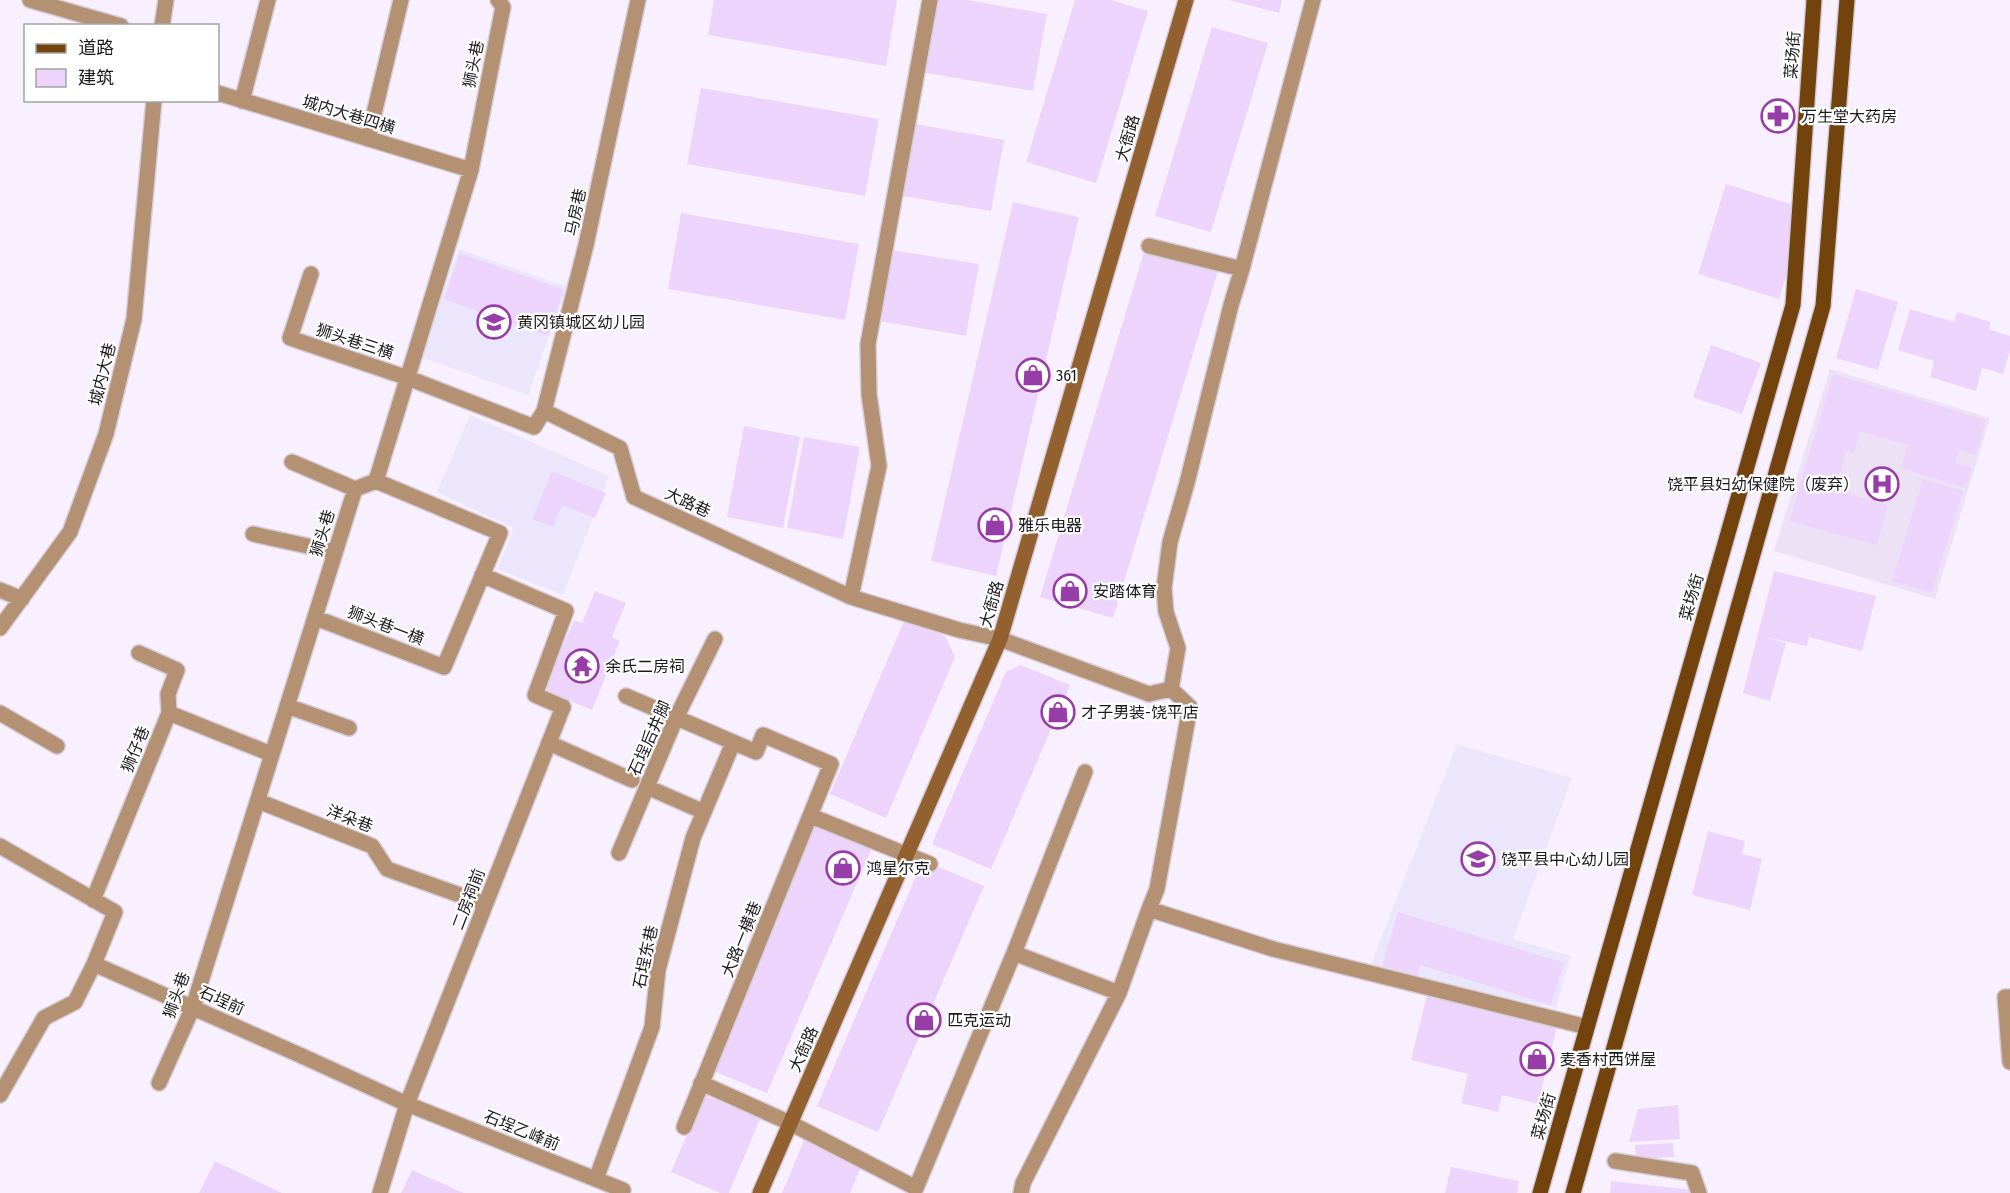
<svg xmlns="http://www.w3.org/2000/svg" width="2010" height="1193" font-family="'Fira Sans Condensed','Noto Sans SC',sans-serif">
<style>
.built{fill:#ede1f5}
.education{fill:#ece6fc}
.building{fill:#edd4fc;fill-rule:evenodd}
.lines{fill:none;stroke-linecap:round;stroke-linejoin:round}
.lane-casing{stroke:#d5ceda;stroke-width:18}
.street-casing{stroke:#d5ceda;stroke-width:18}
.secondary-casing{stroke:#d5ceda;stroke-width:18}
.primary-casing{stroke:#d5ceda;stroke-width:18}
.lane{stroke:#b49172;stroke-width:15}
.street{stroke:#b49172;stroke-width:15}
.secondary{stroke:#936130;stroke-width:15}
.primary{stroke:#72430c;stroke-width:15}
.labels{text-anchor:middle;stroke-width:4.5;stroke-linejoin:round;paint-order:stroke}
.street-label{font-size:16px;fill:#1c191e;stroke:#fff}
.poi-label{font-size:16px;fill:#1c191e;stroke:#fff;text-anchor:start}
</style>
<rect width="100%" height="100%" fill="#f8f0fe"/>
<path class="built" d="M1830 369 1990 418 1935 599 1774 551Z"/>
<path class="education" d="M459 249 567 287 528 395 421 357Z
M470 415 609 476 563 595 497 569 514 528 437 492Z
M1457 744 1572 778 1513 939 1571 956 1556 1008 1369 969Z"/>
<path class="building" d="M714 0H897L886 66 708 35Z
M928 0H967L1047 14 1033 91 915 71Z
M1075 0H1111L1148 11 1096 183 1026 162Z
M1229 0H1282L1279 13Z
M1212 27 1268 43 1211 232 1155 216Z
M701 88 879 119 865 196 687 164Z
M910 123 1004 140 991 211 897 195Z
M1726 184 1807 209 1779 299 1698 274Z
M1013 202 1079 217 996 576 931 561Z
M681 213 859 244 845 320 668 289Z
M1147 242 1220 264 1113 618 1040 597Z
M886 249 979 264 966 336 873 320Z
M460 253 564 290 548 336 444 299Z
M1856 289 1898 302 1878 370 1836 358Z
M1910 309 1954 322 1957 312 1991 322 1989 329 2010 336V351L2003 374 1982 368 1976 391 1930 377 1934 361 1898 350Z
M1711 345 1761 363 1742 414 1693 397Z
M1833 374 1986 420 1976 455 1959 450 1955 463 1972 468 1966 488 1901 468 1908 445 1860 431 1854 453 1846 451 1836 490 1888 506 1877 545 1789 521Z
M744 426 800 437 783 528 727 517Z
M804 437 860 447 843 539 787 528Z
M552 471 606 493 595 518 562 505 553 527 532 519Z
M1923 479 1963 491 1932 593 1892 581Z
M1774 571 1876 596 1862 651 1809 637 1807 646 1761 636 1786 643 1770 701 1743 693Z
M595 591 626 603 612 637 620 641 592 710 544 690 574 620 582 623ZM572 649 601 661 594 679 565 667Z
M905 619 945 636 955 657 886 818 830 794Z
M1020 665 1070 685 991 869 932 844 1006 672Z
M820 815 876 838 767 1093 711 1070Z
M1708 831 1745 841 1742 854 1762 859 1750 910 1692 895Z
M923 860 984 886 878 1132 817 1106Z
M1398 912 1564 963 1551 1005 1420 965 1417 976 1382 966Z
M1427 995 1557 1026 1538 1104 1502 1095 1498 1112 1461 1103 1468 1074 1411 1060Z
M704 1095 760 1119 729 1193H720L671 1172Z
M1678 1105 1680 1139 1629 1142 1638 1109Z
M805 1138 863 1162 850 1193H782Z
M1673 1143 1674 1157 1636 1159 1635 1145Z
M215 1161 282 1193H199Z
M1451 1167 1519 1181 1517 1193H1445Z
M412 1170 464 1193H401Z
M1611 1181 1692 1190 1691 1193H1610Z"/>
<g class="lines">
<defs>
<path id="lane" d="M30 0 121 26
M162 26 166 0
M218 93 471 170
M242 101 268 0
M368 139 401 0
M1149 246 1242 269
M311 274 290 338 408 378 534 427 544 411 586 245 638 0
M544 411 620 448 634 497
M292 462 355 489
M253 534 335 552
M482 575 566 611 535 695 563 707
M0 590 22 599
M316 618 444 667 500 533 376 481
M0 628 70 532 106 434 134 319 154 100
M139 653 177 670 168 694 169 713
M1149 694 1171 689 1178 648 1166 612 1164 588 1170 542 1187 483 1231 305 1242 269 1313 0
M626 696 756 752 763 735 831 764 684 1127
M287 706 349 728
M0 713 57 746
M549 743 632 780
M647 787 704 812
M258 801 372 846 387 869 485 904
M811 816 930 864
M0 846 115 912 94 964 75 1002 44 1018 0 1095
M619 853 676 718 715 639
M93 900 169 713 271 754
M1149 909 1157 889 1190 707 1171 689
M1014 953 1119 993 1149 909 1273 949 1587 1027
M94 964 302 1056
M2010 997H2005L2010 1062
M159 1083 193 1007 355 489 376 481 471 170 503 7 498 0
M701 1083 790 1123 916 1188 1014 953 1085 772
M1615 1161 1692 1173 1699 1193
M596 1179 652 1027 658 970 693 838 733 743
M1021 1193 1023 1183 1119 993"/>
<path id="street" d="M634 497 851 597 959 630 1000 639 1149 694
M851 597 879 466 869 394 868 344 930 0
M302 1056 407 1104 623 1190
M380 1193 407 1104 563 707"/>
<path id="secondary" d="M760 1193 1000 639 1186 0"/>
<path id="primary" d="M1540 1193 1793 305 1814 0
M1573 1193 1823 306 1847 0"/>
</defs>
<use href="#lane" class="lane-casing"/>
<use href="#street" class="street-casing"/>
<use href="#secondary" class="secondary-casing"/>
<use href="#primary" class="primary-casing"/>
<use href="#lane" class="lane"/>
<use href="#street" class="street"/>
<use href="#secondary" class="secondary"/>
<use href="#primary" class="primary"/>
</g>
<defs>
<symbol id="pharmacy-ring" viewBox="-11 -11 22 22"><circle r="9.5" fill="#fff" stroke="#973da8" stroke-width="1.5"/><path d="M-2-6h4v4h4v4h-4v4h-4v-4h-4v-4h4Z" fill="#973da8"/></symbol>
<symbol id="school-ring" viewBox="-11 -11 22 22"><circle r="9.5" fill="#fff" stroke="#973da8" stroke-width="1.5"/><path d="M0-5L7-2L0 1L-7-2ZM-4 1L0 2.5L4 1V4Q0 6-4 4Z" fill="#973da8"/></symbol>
<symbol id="shop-ring" viewBox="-11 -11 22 22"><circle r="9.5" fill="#fff" stroke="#973da8" stroke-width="1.5"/><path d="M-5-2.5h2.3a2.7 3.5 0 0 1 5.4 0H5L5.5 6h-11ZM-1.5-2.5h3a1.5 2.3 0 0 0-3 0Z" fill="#973da8"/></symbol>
<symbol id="hospital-ring" viewBox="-11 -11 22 22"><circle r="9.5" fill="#fff" stroke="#973da8" stroke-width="1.5"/><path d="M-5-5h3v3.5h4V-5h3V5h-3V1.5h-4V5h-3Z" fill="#973da8"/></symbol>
<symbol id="temple-ring" viewBox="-11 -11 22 22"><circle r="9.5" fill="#fff" stroke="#973da8" stroke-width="1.5"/><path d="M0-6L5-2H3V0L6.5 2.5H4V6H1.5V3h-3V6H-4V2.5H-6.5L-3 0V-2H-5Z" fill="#973da8"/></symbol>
</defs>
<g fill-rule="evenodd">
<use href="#pharmacy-ring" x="1759" y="97" width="38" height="38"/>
<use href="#school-ring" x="475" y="303" width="38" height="38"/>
<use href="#shop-ring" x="1014" y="356" width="38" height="38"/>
<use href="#hospital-ring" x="1863" y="465" width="38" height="38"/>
<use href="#shop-ring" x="976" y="506" width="38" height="38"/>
<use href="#shop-ring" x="1051" y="572" width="38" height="38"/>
<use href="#temple-ring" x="563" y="647" width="38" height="38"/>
<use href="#shop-ring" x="1039" y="693" width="38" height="38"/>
<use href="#school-ring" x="1459" y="840" width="38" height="38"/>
<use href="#shop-ring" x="824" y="849" width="38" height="38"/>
<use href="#shop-ring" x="905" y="1001" width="38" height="38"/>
<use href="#shop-ring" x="1518" y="1040" width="38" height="38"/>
</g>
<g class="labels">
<g class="street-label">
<text transform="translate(1792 55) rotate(-86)" y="6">菜场街</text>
<text transform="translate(473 64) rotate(-79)" y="6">狮头巷</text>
<text transform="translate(349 114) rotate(17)" y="6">城内大巷四横</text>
<text transform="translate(1127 138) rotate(-74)" y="6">大衙路</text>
<text transform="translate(575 212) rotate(-78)" y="6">马房巷</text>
<text transform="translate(355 341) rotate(18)" y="6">狮头巷三横</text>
<text transform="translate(102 374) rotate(-76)" y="6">城内大巷</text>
<text transform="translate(688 502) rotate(25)" y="6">大路巷</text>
<text transform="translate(322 533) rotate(-73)" y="6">狮头巷</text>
<text transform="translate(1691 597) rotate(-74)" y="6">菜场街</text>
<text transform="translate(991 604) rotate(-74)" y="6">大衙路</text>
<text transform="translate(386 625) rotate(21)" y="6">狮头巷一横</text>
<text transform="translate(649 738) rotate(-66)" y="6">石埕后井脚</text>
<text transform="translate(135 749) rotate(-68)" y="6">狮仔巷</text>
<text transform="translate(350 818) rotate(21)" y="6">洋朵巷</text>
<text transform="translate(468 899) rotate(-69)" y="6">二房祠前</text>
<text transform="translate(741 939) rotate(-68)" y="6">大路一横巷</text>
<text transform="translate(645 957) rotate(-78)" y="6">石埕东巷</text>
<text transform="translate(176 995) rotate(-70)" y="6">狮头巷</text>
<text transform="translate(222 1000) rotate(24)" y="6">石埕前</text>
<text transform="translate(803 1049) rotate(-66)" y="6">大衙路</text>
<text transform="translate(1543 1116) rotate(-74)" y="6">菜场街</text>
<text transform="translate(522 1130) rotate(22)" y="6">石埕乙峰前</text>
</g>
<g class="poi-label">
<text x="1801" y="122">万生堂大药房</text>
<text x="517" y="328">黄冈镇城区幼儿园</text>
<text x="1056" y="381">361</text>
<text x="1859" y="490" text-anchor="end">饶平县妇幼保健院（废弃）</text>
<text x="1018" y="531">雅乐电器</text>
<text x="1093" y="597">安踏体育</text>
<text x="605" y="672">余氏二房祠</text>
<text x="1081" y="718">才子男装-饶平店</text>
<text x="1501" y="865">饶平县中心幼儿园</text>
<text x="866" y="874">鸿星尔克</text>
<text x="947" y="1026">匹克运动</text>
<text x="1560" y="1065">麦香村西饼屋</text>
</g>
</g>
<rect x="24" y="24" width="195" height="78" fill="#ffffff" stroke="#a4a3a5" stroke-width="1.5"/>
<rect x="36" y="44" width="30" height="9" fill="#72430c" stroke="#a4a3a5" stroke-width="1.5"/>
<text x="78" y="54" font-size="18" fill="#1c191e">道路</text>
<rect x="36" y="69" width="30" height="18" fill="#edd4fc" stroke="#a4a3a5" stroke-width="1.5"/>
<text x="78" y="84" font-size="18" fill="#1c191e">建筑</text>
</svg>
